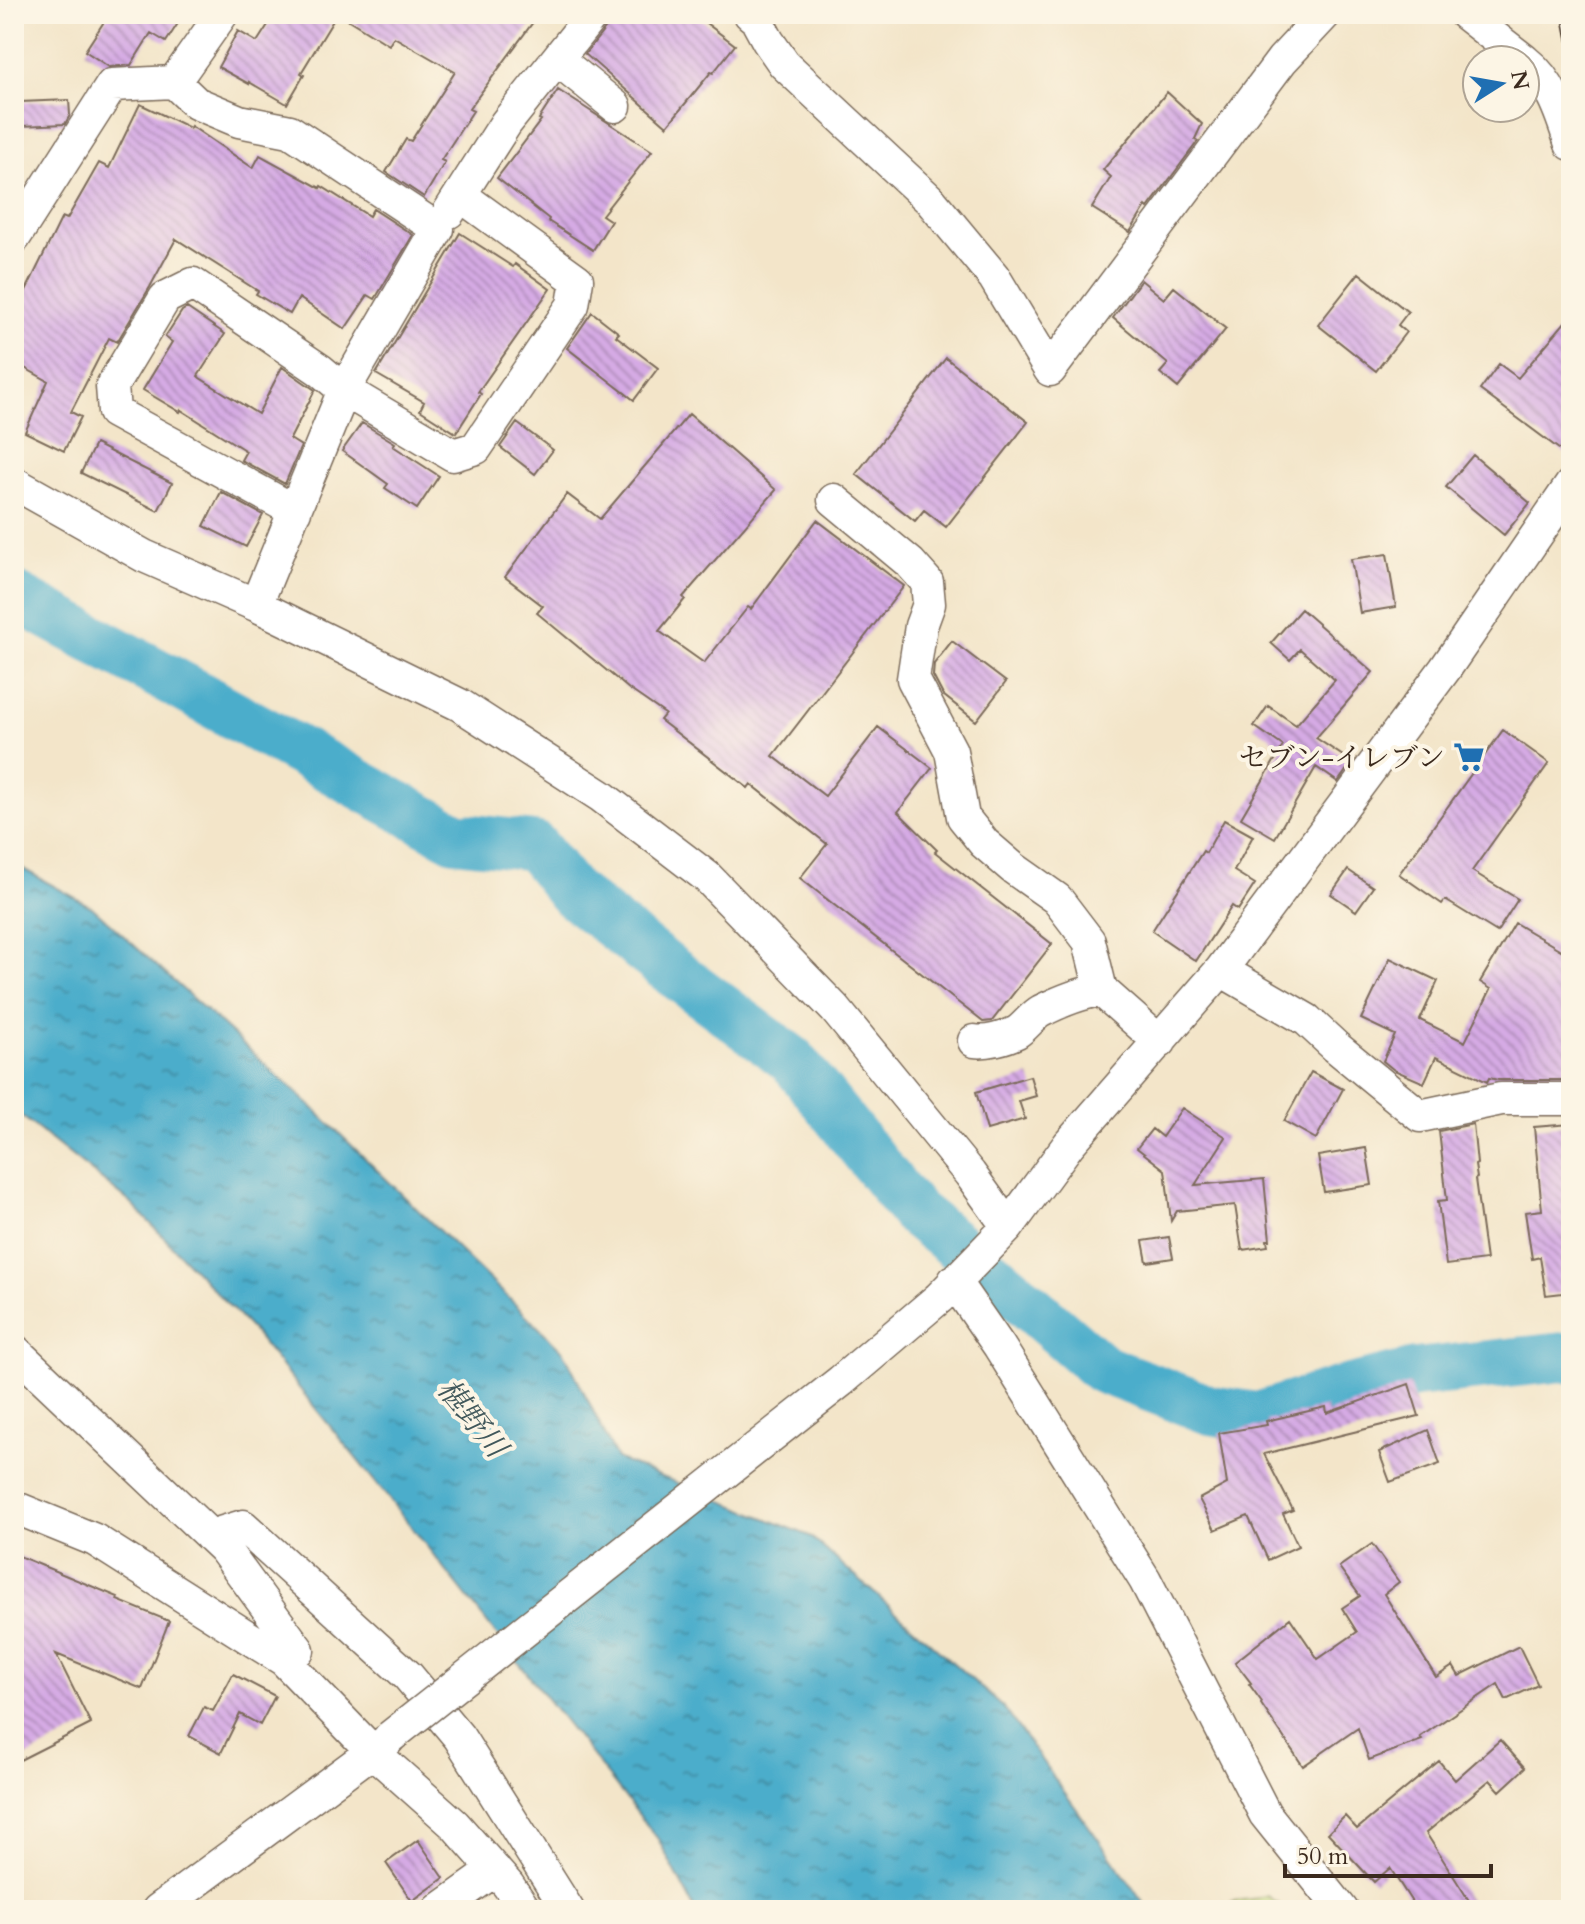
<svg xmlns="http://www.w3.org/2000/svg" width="1585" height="1924" font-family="Cardo,'Noto Serif JP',serif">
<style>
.park{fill:url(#park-tufts);stroke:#7d804c;stroke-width:2}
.water{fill:url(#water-ripples);stroke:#446c74;stroke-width:2}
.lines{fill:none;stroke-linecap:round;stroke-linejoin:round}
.river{stroke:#4cadcb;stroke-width:50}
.building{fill:url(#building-back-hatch)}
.minor-casing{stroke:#7b6b5a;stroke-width:35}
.minor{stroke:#fff;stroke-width:32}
.rail-casing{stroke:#3b2a1e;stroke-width:9}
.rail{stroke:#fcf5e5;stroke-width:6;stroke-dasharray:18;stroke-linecap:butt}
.minor-bridge-casing{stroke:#7b6b5a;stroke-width:35;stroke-linecap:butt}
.minor-bridge{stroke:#fff;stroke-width:32}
.labels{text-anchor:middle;stroke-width:8;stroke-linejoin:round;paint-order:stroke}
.poi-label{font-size:28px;fill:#3b2a1e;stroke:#fcf5e5;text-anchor:end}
.water-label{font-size:30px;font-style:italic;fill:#41585b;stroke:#fcf5e5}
</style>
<defs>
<pattern id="park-tufts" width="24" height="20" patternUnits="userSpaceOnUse" patternTransform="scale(2)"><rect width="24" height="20" fill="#bfd77b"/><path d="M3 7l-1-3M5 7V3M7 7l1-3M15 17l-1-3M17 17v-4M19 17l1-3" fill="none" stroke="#a5b96a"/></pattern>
<pattern id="water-ripples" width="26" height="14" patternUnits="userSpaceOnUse" patternTransform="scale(2)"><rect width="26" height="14" fill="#4cadcb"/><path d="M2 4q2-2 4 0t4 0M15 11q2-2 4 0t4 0" fill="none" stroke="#408da4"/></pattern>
<pattern id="building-back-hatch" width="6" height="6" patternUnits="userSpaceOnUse" patternTransform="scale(2)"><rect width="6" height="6" fill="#d5aae4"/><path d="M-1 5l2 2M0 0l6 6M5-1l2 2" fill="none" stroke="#ae8bb8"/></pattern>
</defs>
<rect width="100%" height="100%" fill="#fcf5e5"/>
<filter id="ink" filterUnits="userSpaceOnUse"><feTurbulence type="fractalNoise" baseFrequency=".0125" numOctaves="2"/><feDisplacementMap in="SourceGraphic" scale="16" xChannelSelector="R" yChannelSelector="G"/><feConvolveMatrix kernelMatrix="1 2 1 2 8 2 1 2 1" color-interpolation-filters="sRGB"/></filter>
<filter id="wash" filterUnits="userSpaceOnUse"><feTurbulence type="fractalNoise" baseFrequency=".006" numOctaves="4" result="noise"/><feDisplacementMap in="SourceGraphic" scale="32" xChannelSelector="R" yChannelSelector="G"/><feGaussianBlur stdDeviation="1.8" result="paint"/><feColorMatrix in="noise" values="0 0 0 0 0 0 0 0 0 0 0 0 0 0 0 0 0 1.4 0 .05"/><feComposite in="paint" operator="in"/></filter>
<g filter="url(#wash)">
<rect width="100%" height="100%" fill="#f3e5c9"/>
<path class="park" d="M1268 1897 1288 1910H1238L1232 1901Z"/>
<path class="water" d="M14 864 92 907 309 1104 564 1352 617 1459 810 1536 1004 1708 1149 1910H695L658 1839 406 1520 253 1331 131 1203 14 1110Z"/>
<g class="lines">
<path class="river" d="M14 596 194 693 455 837 534 846 571 892 665 966 792 1060 913 1211 1010 1289 1102 1369 1210 1410 1257 1417 1334 1393 1415 1373 1564 1357 1571 1359"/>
</g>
<g id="blocks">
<path class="building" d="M109 14H184L166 42 151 33 131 65 109 67 85 51Z
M275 14H337L301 73 304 75 287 104 249 82V84L218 67 238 31 257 42Z
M339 14H539L469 109 473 111 441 160 445 162 424 197 386 172 406 139 411 141 455 72 394 37 389 45Z
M617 14H694L735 45 713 73 711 72 667 126 585 54Z
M558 90 652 151 602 215 611 221 593 250 548 221 549 219 497 178 541 120 539 119Z
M1167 92 1202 124 1195 139 1198 141 1148 208 1146 206 1130 232 1092 208 1111 177 1103 170Z
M69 100 70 115 65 124 21 126 20 102Z
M140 104 190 128 191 126 253 168 260 155 320 188 321 186 369 216 373 209 413 235 375 299 368 295 345 329 299 298 290 314 256 294 258 291 176 239 150 287 117 342 109 338 71 412 81 417 64 451 25 432 48 381 14 362V315L62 217 67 219 99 163 109 168Z
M460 233 513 267 515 264 550 289 478 392 481 394 456 433 420 410 424 402 376 374Z
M1359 273 1408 312 1398 325 1406 332 1376 371 1318 325Z
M1141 280 1164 299 1174 287 1226 329 1178 388 1160 373 1168 364 1113 318Z
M187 308 225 334 198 376 200 378 258 414 282 367 315 390 290 439 301 446 285 484 241 460 246 451 181 410 180 412 143 390 172 342 165 337 182 311Z
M592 312 619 333 616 336 658 368 634 400 567 348Z
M1571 315V458L1480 390 1499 364 1518 378Z
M946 358 1028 422 946 527 924 510 915 521 856 474Z
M689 414 776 490 683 597 685 599 659 631 704 663 748 607 751 609 817 520 904 586 773 756 825 796 878 727 932 768 898 812 937 850 935 852 1052 944 992 1021 983 1022 800 878 827 844 751 784 748 788 660 720 665 714 629 689 537 613 543 606 505 577 567 494 600 519Z
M362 423 395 443 393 446 439 476 417 509 385 488 388 484 342 451Z
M517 423 553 450 535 474 500 447Z
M95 444 172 483 158 511 81 473Z
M1473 455 1530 503 1504 535 1446 487Z
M221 492 263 515 246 547 204 526Z
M1387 554 1396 607 1360 613 1351 559Z
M1301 609 1373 672 1316 738 1352 762 1338 782 1316 767 1275 838 1241 818 1283 746 1254 726 1268 706 1296 725 1335 680 1300 649 1290 660 1271 643Z
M952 641 1006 682 976 721 943 695 933 676 934 664Z
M1503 730 1549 763 1472 871 1518 899 1497 932 1445 900 1442 904 1399 874Z
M1224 820 1253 836 1234 871 1255 884 1238 910 1232 906 1196 961 1152 931 1203 851 1206 853Z
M1348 870 1373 887 1356 911 1331 894Z
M1515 923 1571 956V1080H1498L1489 1078 1487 1082 1436 1057 1424 1083 1394 1070 1383 1061 1395 1035 1361 1019 1390 958 1438 981 1420 1020 1465 1042 1491 989 1480 982Z
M1311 1072 1343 1089 1316 1139 1284 1121Z
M1030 1076 1036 1096 1019 1101 1025 1119 987 1130 976 1092Z
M1182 1108 1226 1137 1195 1185 1264 1179 1270 1240H1267L1268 1246 1242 1250 1235 1205 1177 1211 1171 1221 1165 1170 1137 1148 1152 1129 1162 1137Z
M1473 1124 1477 1164 1475 1165 1477 1178 1475 1179 1486 1260 1446 1265 1438 1201 1447 1200 1439 1131Z
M1571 1124V1184L1566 1185 1571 1215V1292L1546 1295 1540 1257 1532 1259 1525 1212 1542 1210 1534 1127Z
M1366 1148 1372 1185 1324 1192 1318 1156Z
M1169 1237 1173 1258 1147 1262 1143 1241Z
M1409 1384 1419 1416 1264 1454 1293 1510 1283 1514 1298 1546 1268 1560 1248 1516 1215 1530 1199 1499 1227 1484 1219 1433 1267 1425 1266 1421 1326 1407 1327 1413Z
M1428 1430 1440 1464 1390 1482 1379 1452Z
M1372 1544 1399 1582 1384 1594 1436 1677 1453 1666 1459 1676 1519 1646 1538 1685 1506 1700 1498 1684 1420 1737 1422 1740 1369 1760 1358 1728 1303 1766 1261 1704 1262 1702 1249 1684 1251 1683 1235 1662 1290 1618 1318 1659 1357 1632 1342 1608 1360 1596 1339 1567Z
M14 1554 118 1597 117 1600 169 1621 142 1689 56 1654 91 1724 14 1763Z
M233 1674 275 1696 260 1725 240 1714 221 1753 189 1736 204 1707 213 1711Z
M1500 1740 1525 1768 1500 1791 1490 1780 1426 1833 1475 1910H1417L1390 1868 1374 1882 1328 1833 1345 1816 1357 1829 1439 1761 1455 1780Z
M418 1840 444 1878 412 1901 386 1863Z"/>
</g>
</g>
<g filter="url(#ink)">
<use href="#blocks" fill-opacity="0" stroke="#7b6b5a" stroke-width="2"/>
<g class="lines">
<defs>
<path id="minor" d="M750 14 756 19 768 41 784 64 930 200 994 277 1050 370 1282 60 1325 14
M1465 14 1524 60
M557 59 615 106
M1525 61C1551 81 1561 113 1571 144
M174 82 196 103 239 121 290 131 438 229 344 390 256 605
M449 212 506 123 593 14
M14 238 112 85 174 82 222 14
M14 483 144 556 256 605 460 705 601 796 707 877 835 1009 970 1174 1008 1227
M834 500 910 563 927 582 929 604 921 626 913 679 951 751 963 817 984 843 1013 868 1057 899 1089 941 1101 990 1160 1042
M295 511 114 412 112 386 165 298 193 284 320 370 344 390 453 455 476 448 573 305 577 280 460 195
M1221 970 1307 1020 1336 1047 1420 1116 1501 1099H1571
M974 1041C986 1043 1005 1038 1017 1032 1026 1026 1032 1016 1041 1011 1061 1001 1080 993 1101 990
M954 1281 999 1346 1145 1580 1265 1814 1342 1910
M939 1298 1008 1227 1069 1144 1221 970 1445 669 1571 485
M14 1350 224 1549 298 1650 284 1660
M14 1507 95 1540 284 1660 373 1752 455 1825 508 1885 525 1910
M210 1536 243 1526 408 1676 459 1737 568 1910
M158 1910 388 1740
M439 1910 495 1870"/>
</defs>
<use href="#minor" class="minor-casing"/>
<use href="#minor" class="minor"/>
<defs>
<path id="rail" d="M1566 14 1571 40"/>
</defs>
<use href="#rail" class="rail-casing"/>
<use href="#rail" class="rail"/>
<defs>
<path id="minor-bridge" d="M390 1737 841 1381 939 1298"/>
</defs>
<use href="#minor-bridge" class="minor-bridge-casing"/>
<use href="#minor-bridge" class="minor-bridge"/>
</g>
</g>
<defs>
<symbol id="supermarket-bare" viewBox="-9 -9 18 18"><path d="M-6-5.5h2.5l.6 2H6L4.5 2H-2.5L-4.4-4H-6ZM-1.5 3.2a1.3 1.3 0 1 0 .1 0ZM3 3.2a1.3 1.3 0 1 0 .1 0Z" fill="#1f6fb2" stroke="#fcf5e5" stroke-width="2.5" paint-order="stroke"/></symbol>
</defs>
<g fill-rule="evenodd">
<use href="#supermarket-bare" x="1447" y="735" width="44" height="44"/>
</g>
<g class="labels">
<g class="poi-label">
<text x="1445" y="767">セブン-イレブン</text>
</g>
<g class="water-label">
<text transform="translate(472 1418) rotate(51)" y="10">椹野川</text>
</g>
</g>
<rect width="1585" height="1924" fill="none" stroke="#fcf5e5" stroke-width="48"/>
<g transform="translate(1501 84) rotate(79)"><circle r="38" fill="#fcf5e5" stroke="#afa495" stroke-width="2"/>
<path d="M0-6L14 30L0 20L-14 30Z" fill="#1f6fb2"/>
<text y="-12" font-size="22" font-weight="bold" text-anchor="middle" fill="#3b2a1e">N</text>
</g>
<path d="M1285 1864v12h206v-12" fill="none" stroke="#3b2a1e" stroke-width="4"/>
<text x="1297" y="1864" font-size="24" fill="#3b2a1e" stroke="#fcf5e5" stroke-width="6" paint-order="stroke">50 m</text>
</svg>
